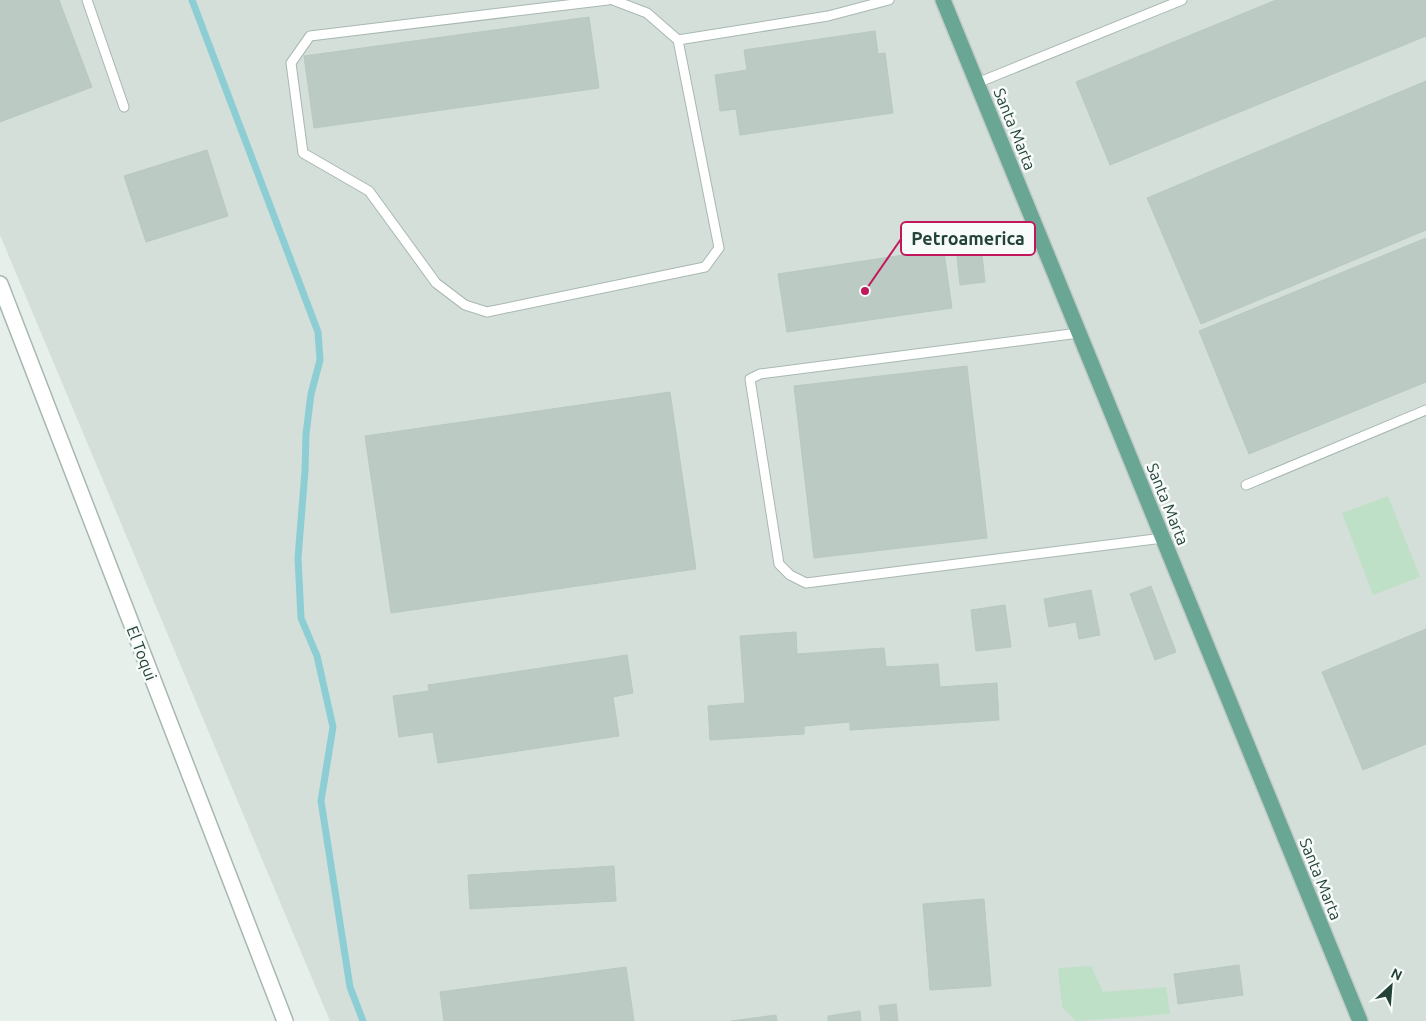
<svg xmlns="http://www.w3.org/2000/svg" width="1426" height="1021" font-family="Ubuntu,sans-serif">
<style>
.built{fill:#d4dfd9}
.grass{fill:#bee0c6}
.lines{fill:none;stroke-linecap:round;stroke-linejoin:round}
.stream{stroke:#8dced5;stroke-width:7}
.building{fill:#bbcac3;stroke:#b7c9c1}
.lane-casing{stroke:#a8b8b1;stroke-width:11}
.street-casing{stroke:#a8b8b1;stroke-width:18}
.primary-casing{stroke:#c1cac7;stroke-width:18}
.lane{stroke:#fff;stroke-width:9}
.street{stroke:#fff;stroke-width:15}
.primary{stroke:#69a693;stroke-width:15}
.labels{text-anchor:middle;stroke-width:5;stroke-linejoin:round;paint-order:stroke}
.street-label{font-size:16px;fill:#234238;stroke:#f7fbf9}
.leader{fill:none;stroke:#c2185b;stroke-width:2}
.callout-dot{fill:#c2185b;stroke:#f7fbf9;stroke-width:2}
.callout{fill:#f7fbf9;stroke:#c2185b;stroke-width:2}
.callout-label{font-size:18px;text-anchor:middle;font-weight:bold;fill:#234238}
</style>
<rect width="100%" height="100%" fill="#e6efea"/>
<path class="built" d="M0 0H1426V1021H330L0 235Z"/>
<path class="grass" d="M1388 496 1420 577 1373 595 1342 513Z
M1091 966 1103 992 1166 987 1170 1014 1076 1021 1062 1007 1058 968Z"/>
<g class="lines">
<path class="stream" d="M192 0 318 332 320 360 311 394 306 434 305 471 298 558 301 618 317 656 333 727 321 801 350 987 363 1021"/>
</g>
<path class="building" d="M0 0H59L92 87 0 122Z
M1276 0H1426V36L1110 165 1076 82Z
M589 17 599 88 314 128 304 56Z
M875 31 878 54 885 53 893 113 740 135 736 109 720 111 715 75 747 70 744 50Z
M1426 81V230L1201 324 1147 198Z
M207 150 228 216 146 242 124 176Z
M942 238 952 308 787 332 778 274 923 252 922 241Z
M1426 238V382L1249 454 1199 331Z
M981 245 985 282 960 285 956 248Z
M967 366 987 538 814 558 794 386Z
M670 392 696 569 391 613 365 436Z
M1151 586 1176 652 1155 660 1130 594Z
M1091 590 1100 635 1079 639 1076 622 1049 627 1044 599Z
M1005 605 1011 647 976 651 971 610Z
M1426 629V744L1363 770 1322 672Z
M796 632 797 654 884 648 886 667 938 664 940 687 997 683 999 720 850 730V722L804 726V734L710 740 708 706 745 703 740 636Z
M627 655 633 693 613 697 619 736 438 763 433 732 399 737 393 696 429 691 428 685Z
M614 866 616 901 470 909 468 875Z
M984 899 991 986 930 990 923 904Z
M1239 965 1243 995 1178 1004 1174 974Z
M626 967 634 1021H444L440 992Z
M896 1004 898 1021H881L879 1006Z
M860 1011 861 1021H828V1016Z
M776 1015 777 1021H731Z"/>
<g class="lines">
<defs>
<path id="lane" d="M87 0 124 107
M608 0 310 36 291 63 303 153 369 191 436 283 465 305 487 312 705 267 719 248 678 40 647 13 613 0
M678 40 828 16 889 0
M977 83 1182 0
M1079 333 760 374 750 379 779 564 790 575 806 583 1163 538
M1246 485 1426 410"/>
<path id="street" d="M0 284 285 1021"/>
<path id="primary" d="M943 0 1360 1021"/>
</defs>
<use href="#lane" class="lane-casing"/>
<use href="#street" class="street-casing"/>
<use href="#primary" class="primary-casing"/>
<use href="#lane" class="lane"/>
<use href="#street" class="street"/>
<use href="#primary" class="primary"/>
</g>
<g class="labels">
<g class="street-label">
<text transform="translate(1015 129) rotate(68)" y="6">Santa Marta</text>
<text transform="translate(1168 504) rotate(68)" y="6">Santa Marta</text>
<text transform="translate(142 653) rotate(69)" y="6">El Toqui</text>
<text transform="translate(1321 879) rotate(68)" y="6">Santa Marta</text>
</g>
</g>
<path class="leader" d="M865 291L901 239"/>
<circle class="callout-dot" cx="865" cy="291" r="5"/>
<rect class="callout" x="901" y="222" width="134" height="33" rx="5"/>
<g class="callout-label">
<text x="968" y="245">Petroamerica</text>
</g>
<g transform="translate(1391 986) rotate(26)" stroke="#f7fbf9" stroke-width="4" paint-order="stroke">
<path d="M0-4L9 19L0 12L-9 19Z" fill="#234238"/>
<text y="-8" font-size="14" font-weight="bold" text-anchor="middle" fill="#234238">N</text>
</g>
</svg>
